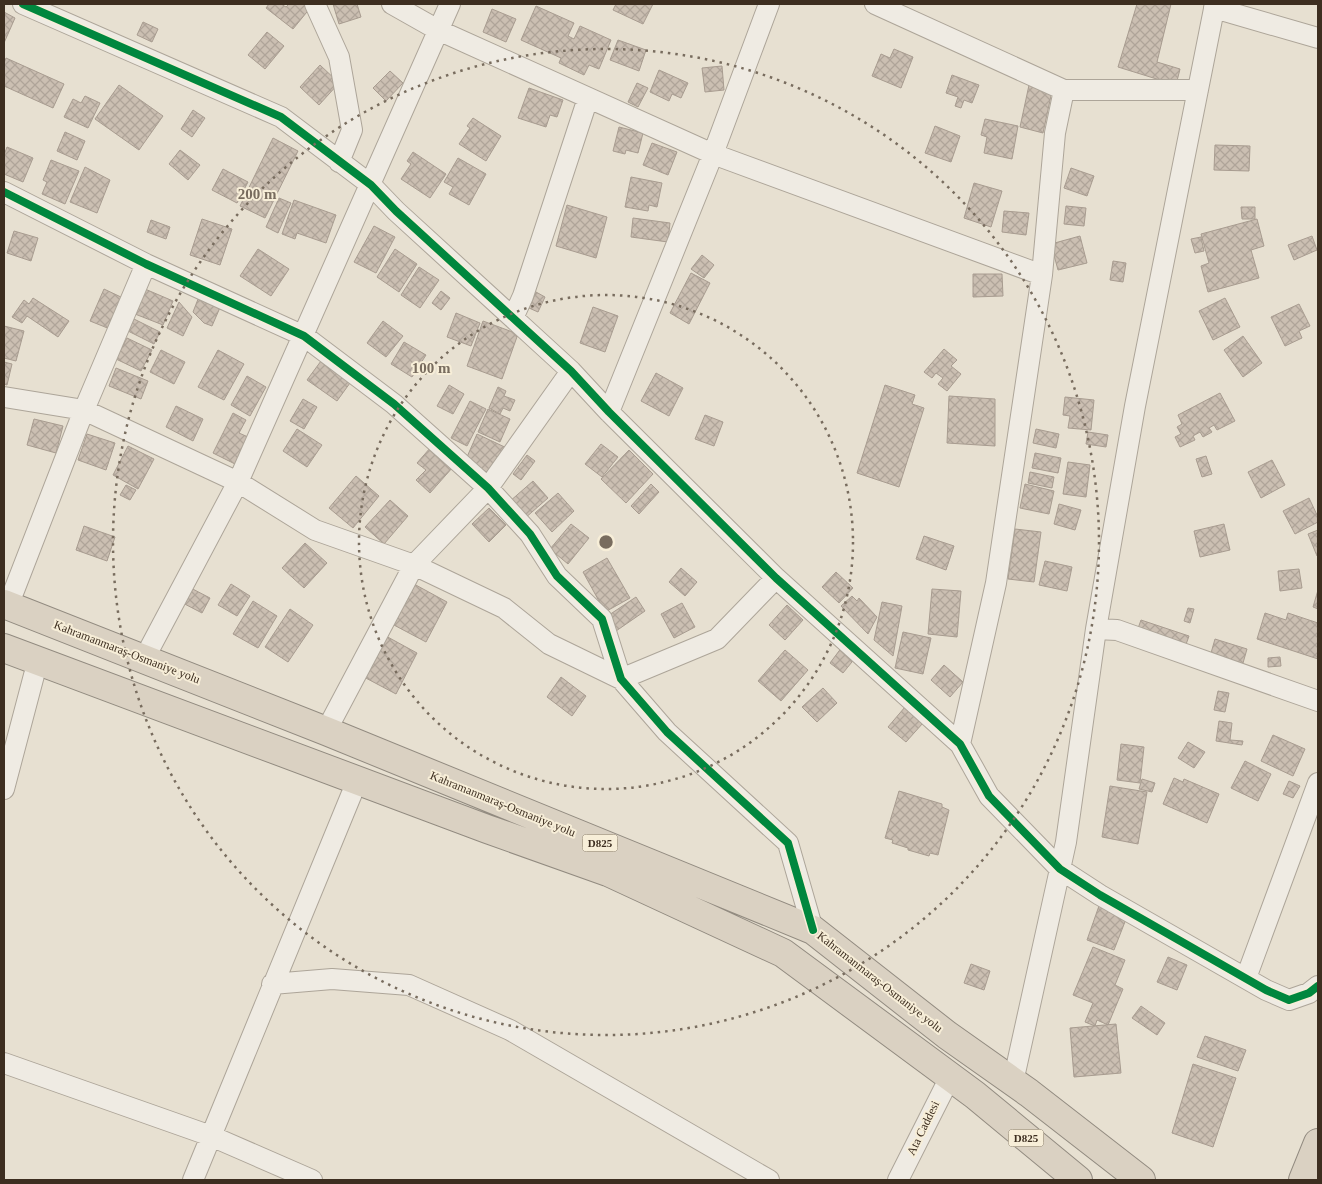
<svg xmlns="http://www.w3.org/2000/svg" width="1322" height="1184" font-family="Georgia,serif">
<style>
.building{fill:url(#building-cross-hatch);stroke:#a89c90}
.lines{fill:none;stroke-linecap:round;stroke-linejoin:round}
.minor-casing{stroke:#ada599;stroke-width:22}
.highway-casing{stroke:#928b80;stroke-width:30}
.minor{stroke:#efebe3;stroke-width:20}
.highway{stroke:#dad1c2;stroke-width:28}
.cycleway-casing{stroke:#f7eed8;stroke-width:11}
.cycleway{stroke:#00873e;stroke-width:8}
.ring{fill:none;stroke:#786c5e;stroke-width:2.5;stroke-dasharray:2.5 5}
.labels{text-anchor:middle;stroke-width:4;stroke-linejoin:round;paint-order:stroke}
.shield{fill:#f7eed8;stroke:#756857;stroke-width:1}
.shield-label{font-size:11px;font-weight:bold;fill:#3d2e20}
.street-label{font-size:12px;fill:#3d2e20;stroke:#f7eed8}
.centre{fill:#786c5e;stroke:#f7eed8;stroke-width:2.5}
.ring-label{font-size:15px;text-anchor:middle;font-weight:bold;fill:#786c5e;stroke:#f7eed8;stroke-width:4;stroke-linejoin:round;paint-order:stroke}
</style>
<defs>
<pattern id="building-cross-hatch" width="8" height="8" patternUnits="userSpaceOnUse" patternTransform="scale(1.25)"><rect width="8" height="8" fill="#cbbfb2"/><path d="M0 0l8 8M0 8l8-8" fill="none" stroke="#afa499"/></pattern>
</defs>
<rect width="100%" height="100%" fill="#e7e0d1"/>
<path class="building" d="M269 4H281L286 7 289 4H307L311 7 293 29 266 8Z
M333 4H357L361 17 339 24Z
M616 4H653L643 24 613 10Z
M1137 4H1171L1157 62 1180 69 1176 85 1118 67Z
M536 6 574 23 568 36 574 39 580 26 611 40 599 69 589 65 584 75 559 63 561 58 521 40Z
M492 9 516 19 506 42 483 32Z
M4 12 15 18 4 43Z
M143 22 158 29 152 42 137 35Z
M267 32 284 46 265 69 248 55Z
M618 40 646 50 639 71 610 60Z
M894 49 913 57 901 88 872 76 881 54 890 58Z
M6 58 64 84 53 108 4 86V63Z
M320 65 339 83 319 105 300 87Z
M722 66 724 90 705 92 702 68Z
M659 70 688 83 681 98 672 94 669 101 650 92Z
M390 71 403 83 386 101 373 88Z
M952 75 979 85 972 103 964 100 961 108 955 106 958 97 946 93Z
M637 83 648 88 638 107 628 102Z
M119 85 163 116 139 150 95 119Z
M1029 85 1052 91 1043 133 1020 127Z
M529 88 563 100 557 117 550 115 546 127 518 118Z
M85 96 100 103 88 128 64 117 73 99 81 103Z
M193 110 205 118 192 137 181 129Z
M473 118 501 136 486 161 459 144 470 128 467 126Z
M985 119 1018 126 1012 159 984 153 987 137 981 135Z
M935 126 960 136 951 162 925 153Z
M619 127 643 133 638 153 626 150 625 154 613 151Z
M65 132 85 141 77 160 57 151Z
M273 138 298 151 265 218 240 206Z
M652 143 677 152 668 175 643 165Z
M1215 145 1250 146 1249 171 1214 170Z
M7 147 33 158 23 182 4 174V155Z
M180 150 200 165 188 180 169 164Z
M413 152 446 174 430 198 401 179 411 164 407 161Z
M458 158 486 174 469 205 449 194 453 187 444 182Z
M51 160 79 171 65 204 42 194 47 182 43 180Z
M85 167 110 180 97 213 70 202Z
M1071 168 1094 176 1087 196 1064 188Z
M223 169 248 182 237 203 212 190Z
M631 177 662 183 657 207 649 205 648 211 625 207Z
M974 183 1002 191 991 227 964 218Z
M279 198 291 203 278 233 266 227Z
M294 200 336 215 326 243 297 233 295 239 282 234Z
M567 205 607 217 596 258 556 246Z
M1066 206 1086 208 1084 226 1064 224Z
M1241 207H1255V219H1242Z
M1004 211 1029 213 1026 235 1002 232Z
M633 218 670 223 668 242 631 237Z
M202 219 232 229 220 265 190 255Z
M1257 219 1264 246 1251 250 1259 278 1208 292 1201 266 1209 263 1201 234Z
M151 220 170 227 166 239 147 232Z
M374 226 395 237 376 273 354 262Z
M14 231 38 238 31 261 7 253Z
M1080 236 1087 263 1058 270 1051 244Z
M1312 236 1317 250 1294 260 1288 245Z
M1201 237 1204 251 1195 253 1191 239Z
M258 249 289 269 271 296 240 276Z
M395 249 417 264 399 292 377 277Z
M702 255 714 265 704 278 691 269Z
M1113 261 1126 263 1123 282 1110 280Z
M419 267 439 280 420 308 401 295Z
M691 273 710 283 689 324 670 313Z
M973 274H1002L1003 296 973 297Z
M104 289 123 298 110 329 90 321Z
M145 289 173 301 163 325 135 314Z
M441 291 450 298 441 310 432 303Z
M536 292 545 297 538 312 529 308Z
M200 294 222 303 212 326 204 323 193 312Z
M33 298 69 321 58 337 27 316 22 323 12 317 24 300 29 304Z
M1225 298 1240 327 1213 340 1199 311Z
M179 302 192 317 183 336 167 328Z
M1299 304 1310 326 1299 331 1302 338 1285 346 1271 317Z
M593 307 618 316 605 352 580 343Z
M456 313 480 323 471 346 447 337Z
M134 319 160 332 154 344 128 331Z
M383 321 403 336 386 357 367 343Z
M483 321 518 334 502 379 467 366Z
M4 326 24 331 16 361 4 358Z
M1243 336 1262 363 1243 377 1224 350Z
M127 338 152 350 141 371 116 359Z
M404 342 426 355 412 377 391 364Z
M944 349 957 360 951 366 961 374 947 391 938 384 943 378 936 373 932 378 924 372Z
M161 350 185 362 174 384 150 372Z
M218 350 244 364 224 400 198 387Z
M321 361 350 383 337 401 307 380Z
M4 362 12 364 7 385 4 384Z
M116 368 148 381 141 399 109 386Z
M656 373 683 388 669 416 641 401Z
M247 376 266 387 250 416 231 405Z
M449 385 464 394 453 414 437 406Z
M885 385 915 395 912 404 924 408 899 487 857 473Z
M498 387 506 391 504 396 515 400 510 411 503 408 500 414 489 408Z
M1220 393 1235 421 1217 430 1214 425 1209 428 1212 432 1203 437 1200 432 1193 436 1195 440 1180 447 1175 437 1181 434 1177 427 1182 424 1178 415Z
M949 396 995 399V446L947 443Z
M1065 397 1094 400 1091 430 1068 428 1070 416 1063 415Z
M303 399 317 407 304 429 290 421Z
M470 401 486 409 467 446 451 438Z
M176 406 203 419 193 441 166 427Z
M488 409 510 419 500 442 478 432Z
M233 413 246 420 239 433 248 437 235 464 213 453Z
M705 415 723 422 714 446 695 439Z
M34 419 63 426 56 453 27 445Z
M297 429 322 445 307 467 283 451Z
M1036 429 1059 434 1056 448 1033 443Z
M1088 432 1108 435 1106 447 1086 444Z
M87 434 115 443 106 470 78 460Z
M477 434 511 450 495 473 483 471 467 457Z
M601 444 618 457 602 477 585 464Z
M128 446 154 459 138 489 113 475Z
M431 447 453 467 430 493 416 480 426 470 417 463Z
M629 450 653 474 626 503 601 479Z
M1035 453 1061 458 1058 473 1032 468Z
M527 455 535 461 521 480 513 474Z
M1206 456 1212 474 1202 477 1196 459Z
M1272 460 1285 485 1261 498 1248 472Z
M1068 462 1090 465 1086 497 1063 494Z
M1030 472 1054 477 1052 488 1028 483Z
M356 476 379 496 353 528 329 508Z
M533 481 548 498 524 519 509 502Z
M651 484 659 492 639 514 631 506Z
M1025 484 1054 491 1049 514 1020 508Z
M126 485 136 490 130 500 120 495Z
M558 493 574 511 552 532 535 513Z
M1309 498 1318 517V522L1295 534 1283 511Z
M390 500 408 516 384 544 365 527Z
M1059 504 1081 510 1075 530 1054 524Z
M489 508 506 525 489 542 472 524Z
M571 524 589 538 568 564 550 549Z
M1224 524 1230 550 1200 557 1194 531Z
M84 526 115 537 107 561 76 550Z
M1015 529 1041 532 1034 582 1008 579Z
M1318 530V555L1317 556 1308 534Z
M924 536 954 546 946 570 916 559Z
M305 543 327 563 304 588 282 568Z
M607 558 630 598 605 612 583 572Z
M1045 561 1072 567 1067 591 1039 585Z
M681 568 697 582 685 596 669 582Z
M1299 569 1302 588 1280 591 1278 571Z
M836 572 853 588 839 603 822 587Z
M231 584 250 596 237 616 218 605Z
M414 584 447 602 426 642 392 624Z
M185 585 210 598 202 613 177 600Z
M932 589 961 591 957 637 928 634Z
M1318 590V609L1313 607Z
M852 596 857 601 859 598 877 617 868 634 841 606Z
M636 597 645 611 616 631 606 617Z
M253 601 277 616 258 648 233 634Z
M882 602 902 606 893 656 874 640Z
M682 603 695 627 674 638 661 614Z
M787 605 803 620 785 640 769 625Z
M1188 608 1194 609 1190 623 1184 621Z
M290 609 313 625 288 662 265 647Z
M1265 613 1286 620 1288 613 1318 623V659L1257 639Z
M1141 620 1189 636 1184 650 1136 634Z
M903 632 931 638 923 674 895 668Z
M384 635 417 653 396 694 362 676Z
M1215 639 1247 649 1241 670 1209 660Z
M842 647 856 657 843 673 830 663Z
M785 650 808 670 781 701 758 681Z
M1280 657 1281 666 1268 667V658Z
M944 665 963 682 950 697 931 680Z
M561 677 586 696 572 716 547 697Z
M823 688 837 703 817 722 802 707Z
M1218 691 1229 693 1225 712 1214 710Z
M905 707 923 723 906 742 888 727Z
M1219 721 1232 723 1230 740 1243 741 1242 745 1216 741Z
M1273 735 1305 749 1293 776 1261 761Z
M1188 742 1205 752 1194 768 1178 758Z
M1121 744 1144 747 1140 783 1117 780Z
M1245 761 1271 774 1258 801 1231 788Z
M1174 778 1183 782 1184 779 1219 794 1207 823 1163 804Z
M1142 779 1155 783 1152 792 1139 789Z
M1289 781 1300 786 1293 798 1283 794Z
M1110 786 1147 792 1138 844 1102 837Z
M899 791 942 804V807L949 810 938 855 930 853 929 856 908 850V848L892 843 893 840 885 838Z
M1100 903 1128 914 1114 950 1087 940Z
M1093 947 1125 960 1115 985 1123 989 1108 1025 1097 1020 1095 1026 1085 1022 1093 1003 1073 995Z
M1168 957 1187 965 1177 990 1157 982Z
M971 964 990 971 984 990 964 983Z
M1141 1006 1165 1023 1157 1035 1132 1018Z
M1116 1024 1121 1073 1074 1077 1070 1028Z
M1205 1036 1246 1050 1238 1071 1197 1057Z
M1193 1064 1236 1078 1213 1147 1172 1133Z"/>
<g class="lines">
<defs>
<path id="minor" d="M23 4 281 117 371 185 396 211 571 371 609 412 776 578 960 744 989 796 1060 869 1100 895 1266 990 1289 1000 1309 993 1318 986
M315 4 339 57 352 130 339 162
M392 4 438 30 713 154 1042 275
M875 4 1064 90H1198
M1214 8 1318 38
M4 192 146 264 304 336 394 404 488 488 530 534 557 576 602 619 621 679 667 732 788 843 813 930
M513 318 523 296 588 98
M4 397 84 410 238 482 315 530 414 565 504 608 549 644 621 679 717 639 776 578
M609 412 713 154 769 4
M8 606 84 410 146 264
M1096 629 1117 630 1318 701
M144 659 238 482 450 4
M326 731 414 565 488 488 571 371
M960 744 996 583 1042 275 1055 133 1064 90
M4 789 38 660
M1246 978 1318 783
M272 984 332 979 409 985 510 1030 769 1180
M4 1063 211 1136 312 1180
M1013 1082 1066 842 1096 629 1135 406 1215 4
M193 1180 357 781
M898 1180 950 1077"/>
<path id="highway" d="M4 604 326 731 813 930 947 1035 1029 1093 1141 1180
M4 648 487 829 608 872 783 953 975 1095 1078 1180
M1303 1180 1318 1143"/>
</defs>
<use href="#minor" class="minor-casing"/>
<use href="#highway" class="highway-casing"/>
<use href="#minor" class="minor"/>
<use href="#highway" class="highway"/>
<defs>
<path id="cycleway" d="M23 4 281 117 371 185 396 211 571 371 609 412 776 578 960 744 989 796 1060 869 1100 895 1266 990 1289 1000 1309 993 1318 986
M4 192 146 264 304 336 394 404 488 488 530 534 557 576 602 619 621 679 667 732 788 843 813 930"/>
</defs>
<use href="#cycleway" class="cycleway-casing"/>
<use href="#cycleway" class="cycleway"/>
</g>
<g class="ring">
<circle cx="606" cy="542" r="247"/>
<circle cx="606" cy="542" r="493"/>
</g>
<g class="labels">
<g class="shield">
<rect x="582.5" y="834.5" width="35" height="17" rx="4"/>
<rect x="1008.5" y="1129.5" width="35" height="17" rx="4"/>
</g>
<g class="shield-label">
<text x="600" y="847">D825</text>
<text x="1026" y="1142">D825</text>
</g>
<g class="street-label">
<text transform="translate(127 652) rotate(21)" y="4">Kahramanmaraş-Osmaniye yolu</text>
<text transform="translate(503 804) rotate(22)" y="4">Kahramanmaraş-Osmaniye yolu</text>
<text transform="translate(880 982) rotate(38)" y="4">Kahramanmaraş-Osmaniye yolu</text>
<text transform="translate(923 1128) rotate(-64)" y="4">Ata Caddesi</text>
</g>
</g>
<circle cx="606" cy="542" r="8" class="centre"/>
<g class="ring-label">
<text x="257" y="199">200 m</text>
<text x="431" y="373">100 m</text>
</g>
<rect width="1322" height="1184" fill="none" stroke="#3d2e20" stroke-width="10"/>
</svg>
